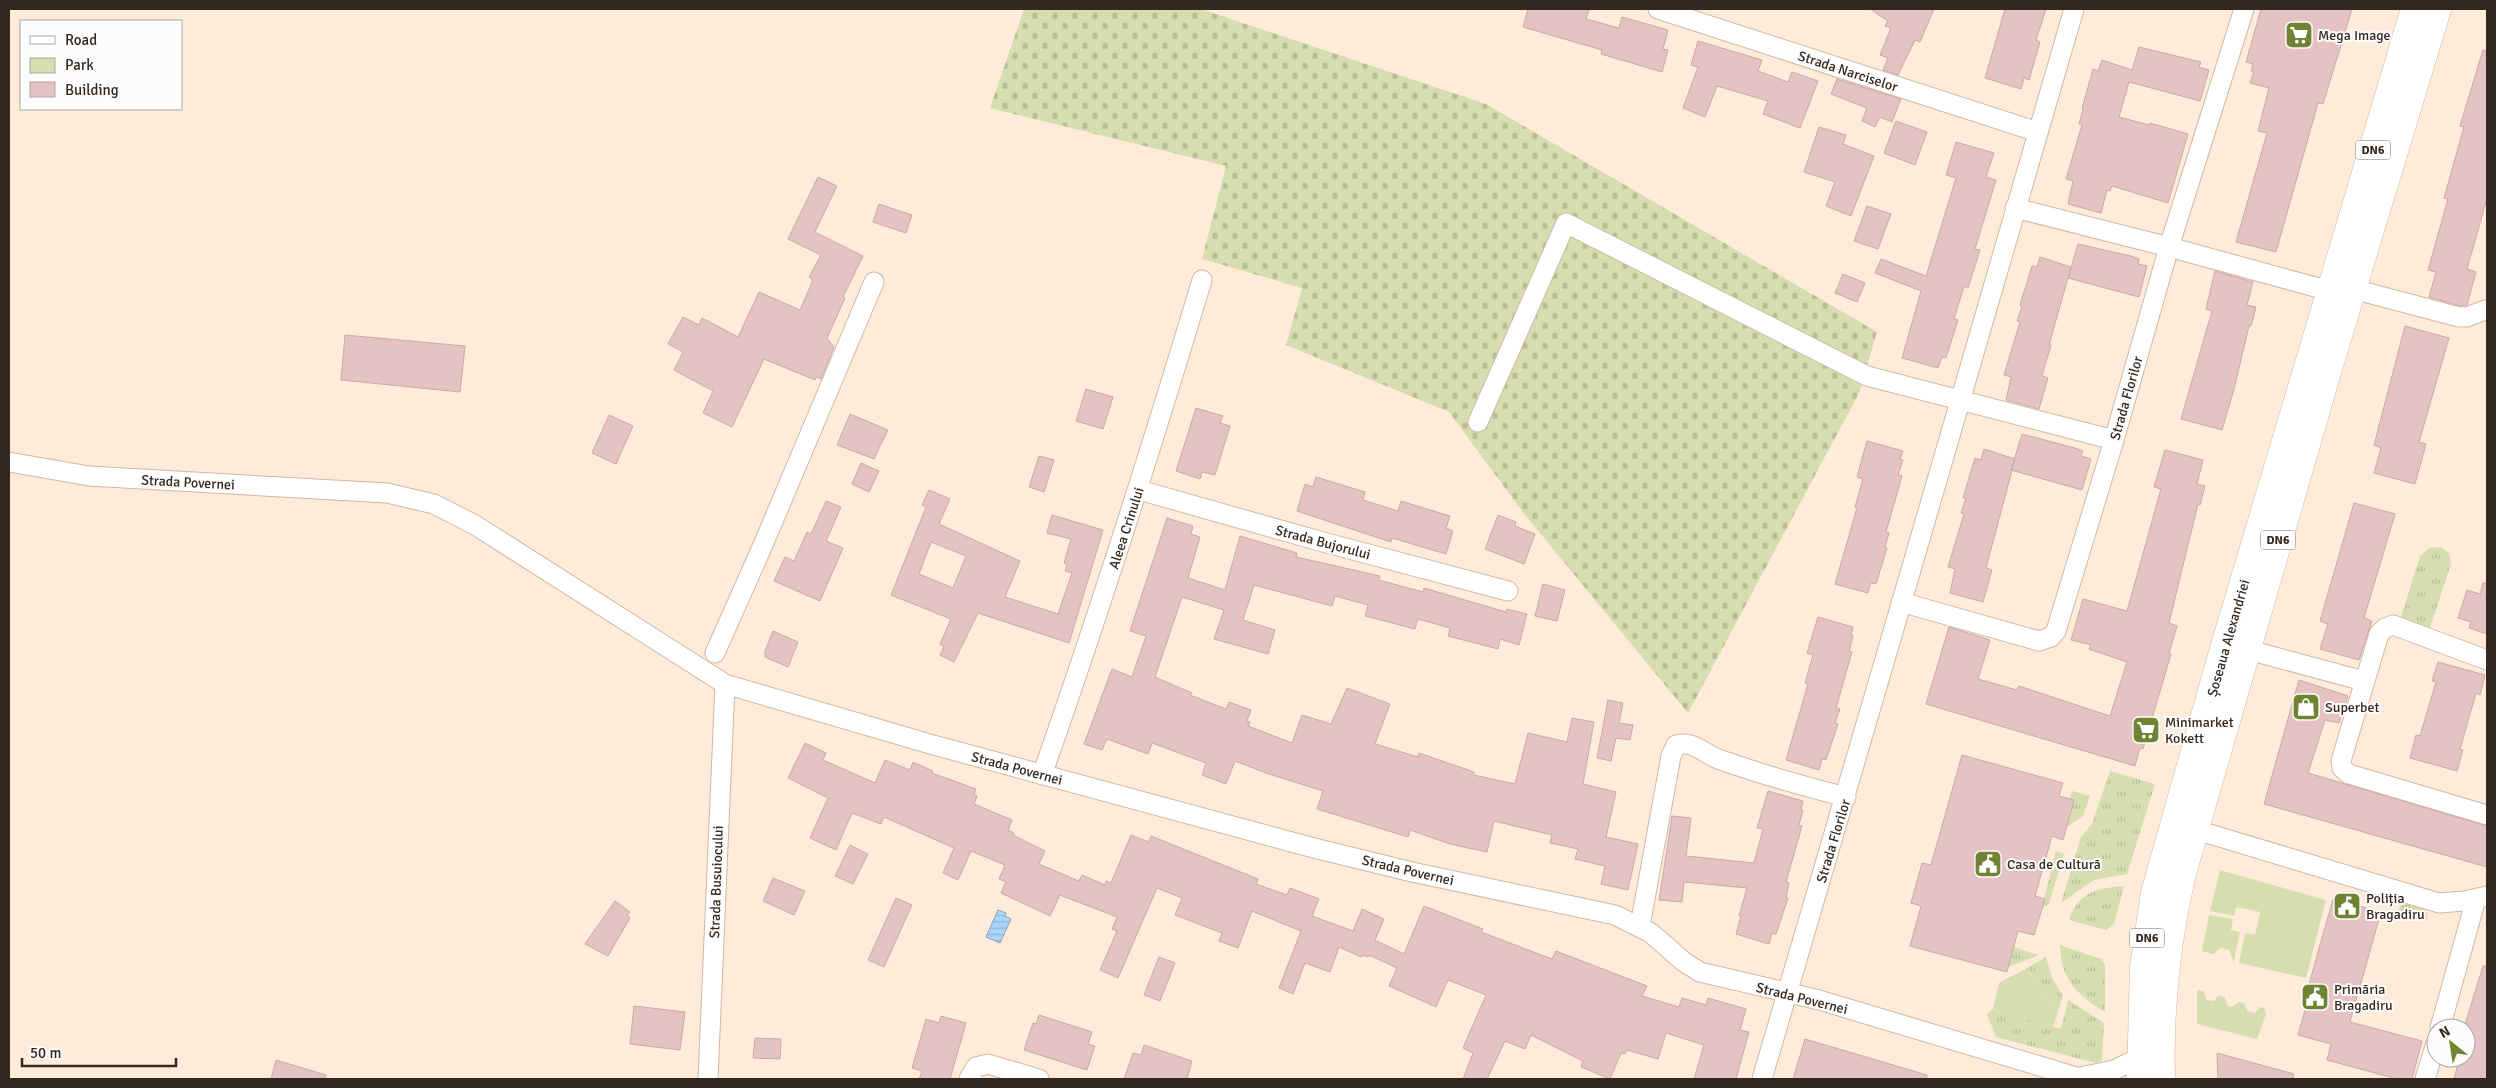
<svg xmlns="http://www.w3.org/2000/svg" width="2496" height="1088" font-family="Signika,sans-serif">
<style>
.grass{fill:url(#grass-tufts)}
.cemetery{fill:url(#cemetery-stones)}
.green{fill:#d6deaf}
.water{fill:url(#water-rules);stroke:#87a1b9}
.building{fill:#e5c3c2;stroke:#caa9a8;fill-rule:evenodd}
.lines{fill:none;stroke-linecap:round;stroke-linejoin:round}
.street-casing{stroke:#d0b8a4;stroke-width:21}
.highway-casing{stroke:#d0b8a4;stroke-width:29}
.street{stroke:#fff;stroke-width:19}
.highway{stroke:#fff;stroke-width:28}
.labels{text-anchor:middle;stroke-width:4;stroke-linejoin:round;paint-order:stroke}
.shield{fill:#fcfcfc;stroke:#6f6862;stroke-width:1}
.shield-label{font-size:12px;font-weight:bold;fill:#322820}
.poi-label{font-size:14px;fill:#322820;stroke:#fcfcfc;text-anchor:start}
.street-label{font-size:14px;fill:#322820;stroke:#fcfcfc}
</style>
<defs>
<pattern id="grass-tufts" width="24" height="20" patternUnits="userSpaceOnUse" patternTransform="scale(1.25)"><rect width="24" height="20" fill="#d6deaf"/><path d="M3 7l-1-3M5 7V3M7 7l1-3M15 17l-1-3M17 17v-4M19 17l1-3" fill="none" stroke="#b8be96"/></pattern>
<pattern id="cemetery-stones" width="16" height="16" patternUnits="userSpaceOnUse" patternTransform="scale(1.25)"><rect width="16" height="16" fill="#d6deaf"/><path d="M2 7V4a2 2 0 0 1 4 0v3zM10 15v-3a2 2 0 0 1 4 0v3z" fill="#b8be96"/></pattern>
<pattern id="water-rules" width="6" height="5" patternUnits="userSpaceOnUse" patternTransform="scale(1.25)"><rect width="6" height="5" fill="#acd5fb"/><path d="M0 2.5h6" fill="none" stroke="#94b7d7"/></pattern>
</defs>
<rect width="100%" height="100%" fill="#ffebda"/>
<path class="grass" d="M2440 547 2449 553 2451 564 2430 628 2401 617 2420 556 2429 548Z
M2110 771 2155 784 2127 874 2094 880 2061 903 2081 837 2092 824Z
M2072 791 2090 796 2083 816 2067 827 2074 800 2070 799Z
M2056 851 2064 854 2049 904 2042 907Z
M2124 886 2114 924 2106 930 2069 920C2078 892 2098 888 2124 886Z
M2409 902 2421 905 2427 913V921L2397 912 2401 905Z
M2060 945 2101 959 2105 965V1012C2076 994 2061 980 2060 945Z
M2014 947 2039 955 2008 967Z
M2046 957 2052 978 2063 996 2058 1011 2047 999 2027 968Z
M2068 1000 2104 1023 2102 1060 2096 1063 1996 1037 1987 1014 1993 1009 2061 1029Z"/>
<path class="cemetery" d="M1024 9H1201L1486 104 1877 332 1859 393 1688 713 1522 511 1449 412 1286 345 1302 288 1202 259 1226 166 990 108Z"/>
<path class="green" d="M2220 870 2326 900 2306 978 2239 963 2245 933 2255 935 2260 912 2236 907 2234 916 2210 911Z
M2209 915 2233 919 2231 930 2240 932 2234 962 2229 950 2221 948 2213 954 2202 951Z
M2027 968 2047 999 2058 1011 2053 1027 1993 1009 1999 983Z
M2197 990 2204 991 2206 1000 2214 1001 2218 996 2225 997 2227 1005 2232 1007 2239 1002 2245 1004 2247 1011 2255 1013 2260 1007 2264 1008 2266 1014 2257 1039 2197 1024Z"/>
<path class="water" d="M998 910 1006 913 1005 916 1011 919 1000 943 986 937Z"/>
<path class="building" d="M1528 9H1589L1586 19 1619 28 1622 17 1668 30 1663 49 1668 50 1662 72 1601 54 1602 50 1523 27Z
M1870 9H1934L1920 42 1915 40 1898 75 1883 70 1888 58 1880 55 1891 28 1885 26 1888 21Z
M2005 9H2046L2036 40 2040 42 2029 80 2024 78 2021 89 1985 78Z
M2261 9H2352L2323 104 2318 103 2276 252 2236 242 2267 133 2258 131 2269 88 2250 83 2254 71H2251L2253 64 2246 62Z
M1698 41 1762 60 1758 71 1788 82 1792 72 1818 81 1800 128 1763 114 1768 101 1717 86 1705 117 1683 108 1698 67 1691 65Z
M2139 47 2201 62 2199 67 2209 70 2200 101 2129 82 2119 117 2149 125 2150 123 2188 134 2168 203 2112 186 2110 191 2107 190 2101 213 2068 204 2073 181 2066 179 2082 125 2079 124 2083 110 2082 109 2093 69 2098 71 2102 60 2132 70Z
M2483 50 2487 51V198L2467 269 2476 272 2467 305 2460 306 2429 297 2436 272 2428 270 2448 199 2444 198 2464 127 2460 126Z
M1837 79 1901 99 1892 122 1880 117 1875 127 1862 121 1867 108 1831 94Z
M1896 121 1927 132 1915 165 1884 153Z
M1819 127 1846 135 1843 144 1874 156 1851 216 1826 206 1835 182 1804 172Z
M1956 142 1994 153 1986 177 1996 180 1975 249 1980 250 1968 288 1964 286 1954 319 1958 320 1946 358 1942 357 1938 368 1902 358 1921 291 1875 273 1881 259 1926 276 1956 178 1946 175Z
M818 177 837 186 815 232 863 256 843 297 845 298 827 338 834 347 821 379 816 377 815 380 764 359 732 427 703 413 713 391 674 370 683 352 668 344 683 317 699 325 702 318 738 337 759 292 800 310 813 280 809 277 821 255 788 239Z
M879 204 912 215 906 233 873 222Z
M1867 206 1891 214 1878 249 1854 241Z
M2078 244 2131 256 2139 259 2138 264 2147 266 2139 297 2068 278Z
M2040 257 2071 267 2049 345H2051L2042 376 2048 378 2039 409 2006 400 2011 377 2004 375 2020 322 2017 321 2022 306 2020 305 2032 266 2037 267Z
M2215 271 2253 282 2247 305 2256 307 2251 326H2249L2234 389 2222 430 2181 419 2212 311 2206 309Z
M1843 274 1865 283 1857 302 1835 293Z
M2405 326 2449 338 2419 442 2426 444 2415 484 2374 473 2381 448 2374 445Z
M345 335 465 346 460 392 341 380Z
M1086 389 1113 397 1103 429 1076 421Z
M1196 408 1223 416 1220 423 1230 426 1215 475 1202 472 1200 479 1176 471Z
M850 414 888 430 874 459 837 445Z
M609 415 633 426 616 464 592 453Z
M2022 434 2075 448 2083 451 2081 456 2091 459 2082 490 2011 470Z
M1867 441 1903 451 1900 459 1903 460 1898 475 1902 476 1886 532 1889 533 1885 547 1887 548 1876 584 1871 583 1868 593 1835 584 1857 508 1855 507 1863 479 1857 477Z
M1984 449 2015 459 1986 568 1992 570 1983 602 1950 593 1955 569 1948 567 1964 514 1961 513 1966 498H1963L1975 458 1981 460Z
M2165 450 2203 460 2197 484 2205 486 2200 505 2198 504 2169 623 2177 626 2169 653 2171 654 2143 749 2140 748 2135 766 1926 704 1949 627 1990 640 1978 679 2017 690 2019 686 2110 716 2127 662 2089 649 2091 645 2071 640 2083 599 2127 611 2161 489 2154 487Z
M1039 456 1054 460 1044 492 1029 487Z
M861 463 879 471 869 492 852 484Z
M1316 477 1365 492 1363 500 1398 511 1401 501 1450 516 1446 528 1453 531 1446 554 1392 538 1391 542 1297 511 1305 484 1313 487Z
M929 490 950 499 939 524 1020 561 1005 597 1058 614 1072 573 1065 571 1067 564 1064 563 1071 539 1047 533 1052 515 1103 530 1069 643 978 613 954 662 940 655 944 647 940 644 951 619 891 595 926 507 922 505ZM931 542 966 556 953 588 919 574Z
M826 501 841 507 826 541 843 548 820 601 774 581 785 557 794 561 807 532 811 534Z
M2354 503 2395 514 2364 618 2372 621 2359 660 2320 649 2328 624 2320 621Z
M1498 515 1516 522 1515 526 1535 534 1524 564 1485 549Z
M1167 518 1193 526 1191 534 1200 537 1188 578 1225 590 1240 536 1297 553 1296 557 1380 576 1379 580 1423 592 1424 588 1506 612 1507 609 1527 614 1519 645 1500 639 1498 649 1448 636 1450 628 1418 619 1415 629 1365 616 1368 605 1335 596 1332 606 1254 585 1243 620 1275 630 1268 654 1214 639 1224 610 1182 597 1155 677 1192 693 1190 695 1226 709 1229 702 1251 710 1247 721 1250 722 1248 726 1292 743 1302 715 1331 724 1347 688 1390 704 1375 744 1418 757 1419 753 1474 772V775L1515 784 1528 733 1567 742 1572 718 1594 722 1583 784 1616 792 1606 837 1638 844 1628 890 1601 884 1605 866 1575 859 1578 849 1550 843 1552 835 1494 821 1487 852 1450 844 1410 830 1408 837 1317 809 1323 791 1266 773 1235 761 1226 784 1202 775 1206 763 1152 743 1148 754 1107 739 1102 750 1084 744 1112 669 1132 677 1146 636 1130 631Z
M2483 583H2487V634L2469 628 2471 622 2458 618 2467 590 2480 594Z
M1543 584 1565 590 1557 621 1535 616Z
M1818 617 1853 627 1851 635 1853 636 1849 651 1852 652 1836 708 1840 709 1835 723 1838 724 1826 760 1822 759 1819 770 1786 760 1808 684 1805 683 1813 655 1807 653Z
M773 631 798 642 788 667 765 657V651Z
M2438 662 2485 675 2480 695 2476 693 2460 749 2463 750 2457 771 2410 758 2416 735 2420 736 2436 682 2432 681Z
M2299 680 2348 696 2339 723 2325 720 2308 773 2487 826V867L2264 804Z
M1608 700 1623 703 1619 723 1633 725 1630 740 1616 738 1611 761 1597 758Z
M805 743 826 753 823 760 875 783 885 760 910 770 913 762 933 771 932 773 976 789 974 795 977 796 974 804 1012 820 1008 830 1014 833 1013 835 1045 851 1039 864 1079 881 1082 875 1105 885 1106 881 1111 883 1131 835 1149 842 1151 836 1258 879 1256 884 1287 895 1290 888 1319 899 1312 916 1353 931 1362 909 1384 919 1375 940 1404 954 1424 906 1483 929 1481 932 1552 959 1556 951 1647 986 1642 996 1679 1007 1682 998 1706 1005 1708 998 1746 1009 1740 1030 1749 1032 1736 1079H1694L1704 1045 1666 1033 1658 1059 1627 1050 1625 1054 1621 1053 1610 1079 1581 1067 1583 1061 1531 1035 1525 1049 1505 1041 1487 1079H1463L1473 1053 1463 1048 1486 995 1448 980 1436 1007 1389 986 1397 968 1369 955 1368 957 1362 955 1361 957 1339 947 1330 972 1305 963 1293 994 1279 988 1301 931 1252 911 1238 948 1219 941 1222 933 1175 915 1182 898 1157 888 1118 978 1100 970 1117 931 1112 929 1117 917 1060 895 1050 916 1001 893 1006 882 999 879 1005 865 971 851 958 880 943 873 954 848 884 817 881 824 852 813 836 850 810 838 828 798 788 778Z
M1962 755 2063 783 2059 796 2074 800 2063 840 2052 836 2035 896 2045 899 2034 935 2018 931 2007 972 1910 946 1921 906 1911 903 1922 863 1931 865Z
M1768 791 1803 801 1801 810H1803L1799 825 1802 826 1786 882 1789 883 1786 897 1788 898 1776 934 1772 933 1769 944 1736 934 1741 916H1739L1747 888 1684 882 1682 902 1659 900 1672 816 1691 818 1686 856 1754 863 1763 829 1757 828 1758 825Z
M850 845 868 854 853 884 835 876Z
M773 878 805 891 794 915 763 901Z
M896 898 912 905 884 967 868 960Z
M2333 899 2381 912 2350 1022 2422 1041 2412 1079H2397L2327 1060 2331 1044 2298 1035 2307 1003 2304 1002Z
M615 901 630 912 627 916 630 918 608 956 585 944Z
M1159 957 1175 963 1160 1001 1144 995Z
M2483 966H2487V1079H2454L2459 1060 2455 1058H2466L2464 1028Z
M634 1006 685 1012 680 1050 630 1044Z
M1039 1015 1092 1032 1088 1044 1095 1046 1087 1070 1024 1050 1033 1023 1036 1024Z
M941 1016 966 1023 950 1079H919L922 1071 912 1068 926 1019 939 1023Z
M755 1038 781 1039 780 1059 753 1058Z
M1805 1039 1927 1075V1079H1793Z
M1144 1045 1192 1061 1187 1079H1124L1133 1053 1141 1055Z
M2217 1053 2294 1074 2293 1079H2218Z
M276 1060 326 1075 325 1079H271Z"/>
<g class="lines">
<defs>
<path id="street" d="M1658 9 2038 132
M2015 208 2169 247 2330 291
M2353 289 2459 317H2467L2485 310
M1478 422 1566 223 1867 376 2114 440
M9 462 89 476 387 493 434 504 475 525 725 684 930 744 1310 847 1412 872 1615 915 1651 933 1684 962 1700 972 1819 1000 2083 1079
M1139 490 1323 542 1508 591
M1901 602 2039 641 2051 637 2056 631 2114 440 2169 247 2244 9
M2245 649 2364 681
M715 653 763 545 874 282
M2487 660 2393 625 2385 628 2379 634 2341 761 2342 768 2349 774 2487 815
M1042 775C1100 611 1152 446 1202 280
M2193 829 2439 903 2464 901 2487 896
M1640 926 1671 756 1676 745C1693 740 1703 753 1718 759 1760 774 1803 786 1846 797
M2440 1028 2476 899
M2080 1077 2114 1070 2141 1057
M708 1079 725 684
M969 1079 976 1067 988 1064 1039 1079
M1762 1079C1868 723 1969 365 2074 9
M2425 1079 2436 1043"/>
<path id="highway" d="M2141 1079 2144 968 2155 893 2224 649 2415 9
M2161 1079C2159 1009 2166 941 2182 873L2326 375 2437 9"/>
</defs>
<use href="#street" class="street-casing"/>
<use href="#highway" class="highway-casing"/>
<use href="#street" class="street"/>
<use href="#highway" class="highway"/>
</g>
<defs>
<symbol id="supermarket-square" viewBox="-11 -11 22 22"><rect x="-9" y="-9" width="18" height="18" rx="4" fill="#708333" stroke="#fcfcfc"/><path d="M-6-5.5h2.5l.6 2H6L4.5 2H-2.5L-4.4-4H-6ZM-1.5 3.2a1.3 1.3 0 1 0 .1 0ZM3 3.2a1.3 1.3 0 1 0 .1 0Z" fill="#fff"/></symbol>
<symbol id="shop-square" viewBox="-11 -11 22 22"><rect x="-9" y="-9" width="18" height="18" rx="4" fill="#708333" stroke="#fcfcfc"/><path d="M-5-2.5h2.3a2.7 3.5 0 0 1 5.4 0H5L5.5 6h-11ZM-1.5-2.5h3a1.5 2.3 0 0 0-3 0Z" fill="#fff"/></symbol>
<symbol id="civic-square" viewBox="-11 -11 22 22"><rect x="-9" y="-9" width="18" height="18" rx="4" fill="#708333" stroke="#fcfcfc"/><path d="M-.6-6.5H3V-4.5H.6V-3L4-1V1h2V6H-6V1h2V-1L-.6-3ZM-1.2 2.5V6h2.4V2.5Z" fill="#fff"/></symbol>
</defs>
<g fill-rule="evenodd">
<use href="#supermarket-square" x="2283" y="19" width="32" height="32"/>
<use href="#shop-square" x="2290" y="691" width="32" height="32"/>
<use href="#supermarket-square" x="2130" y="714" width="32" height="32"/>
<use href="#civic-square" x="1972" y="848" width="32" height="32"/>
<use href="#civic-square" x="2331" y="890" width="32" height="32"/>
<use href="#civic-square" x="2299" y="981" width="32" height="32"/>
</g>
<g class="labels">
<g class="shield">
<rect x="2355.5" y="140.5" width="35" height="19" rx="4"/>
<rect x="2260.5" y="530.5" width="35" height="19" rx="4"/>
<rect x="2129.5" y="928.5" width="35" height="19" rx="4"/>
</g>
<g class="shield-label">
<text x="2373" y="154">DN6</text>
<text x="2278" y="544">DN6</text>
<text x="2147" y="942">DN6</text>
</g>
<g class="poi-label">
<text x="2318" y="40">Mega Image</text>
<text x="2325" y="712">Superbet</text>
<text x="2165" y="727">Minimarket<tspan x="2165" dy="16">Kokett</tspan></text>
<text x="2007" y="869">Casa de Cultură</text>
<text x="2366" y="903">Poliția<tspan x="2366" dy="16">Bragadiru</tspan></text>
<text x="2334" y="994">Primăria<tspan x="2334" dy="16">Bragadiru</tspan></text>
</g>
<g class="street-label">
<text transform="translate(1848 71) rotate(18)" y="5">Strada Narciselor</text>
<text transform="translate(2126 398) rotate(-74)" y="5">Strada Florilor</text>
<text transform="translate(188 482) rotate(3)" y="5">Strada Povernei</text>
<text transform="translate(1126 528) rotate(-72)" y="5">Aleea Crinului</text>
<text transform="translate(1323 542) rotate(15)" y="5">Strada Bujorului</text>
<text transform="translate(2228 638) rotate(-74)" y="5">Șoseaua Alexandriei</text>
<text transform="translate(1017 768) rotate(15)" y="5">Strada Povernei</text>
<text transform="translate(1833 841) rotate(-73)" y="5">Strada Florilor</text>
<text transform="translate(1408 870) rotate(13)" y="5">Strada Povernei</text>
<text transform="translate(716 882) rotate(-88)" y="5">Strada Busuiocului</text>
<text transform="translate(1802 998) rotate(14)" y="5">Strada Povernei</text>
</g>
</g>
<rect width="2496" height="1088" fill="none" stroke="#322820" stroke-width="20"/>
<rect x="20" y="20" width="162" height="90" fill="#fcfcfc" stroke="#aba7a4"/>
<rect x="30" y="36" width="25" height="8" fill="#ffffff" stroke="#aba7a4"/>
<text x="65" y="45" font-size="15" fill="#322820">Road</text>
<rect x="30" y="58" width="25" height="15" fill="#d6deaf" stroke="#aba7a4"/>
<text x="65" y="70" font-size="15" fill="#322820">Park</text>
<rect x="30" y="82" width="25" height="15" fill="#e5c3c2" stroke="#aba7a4"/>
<text x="65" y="95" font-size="15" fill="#322820">Building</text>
<g transform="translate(2451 1043) rotate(330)"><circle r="24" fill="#fcfcfc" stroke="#aba7a4"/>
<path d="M0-4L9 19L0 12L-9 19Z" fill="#708333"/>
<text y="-8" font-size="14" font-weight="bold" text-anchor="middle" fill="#322820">N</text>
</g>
<path d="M22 1058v8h154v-8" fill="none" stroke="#322820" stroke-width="2.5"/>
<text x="30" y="1058" font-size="15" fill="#322820" stroke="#fcfcfc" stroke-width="4" paint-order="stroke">50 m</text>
</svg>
